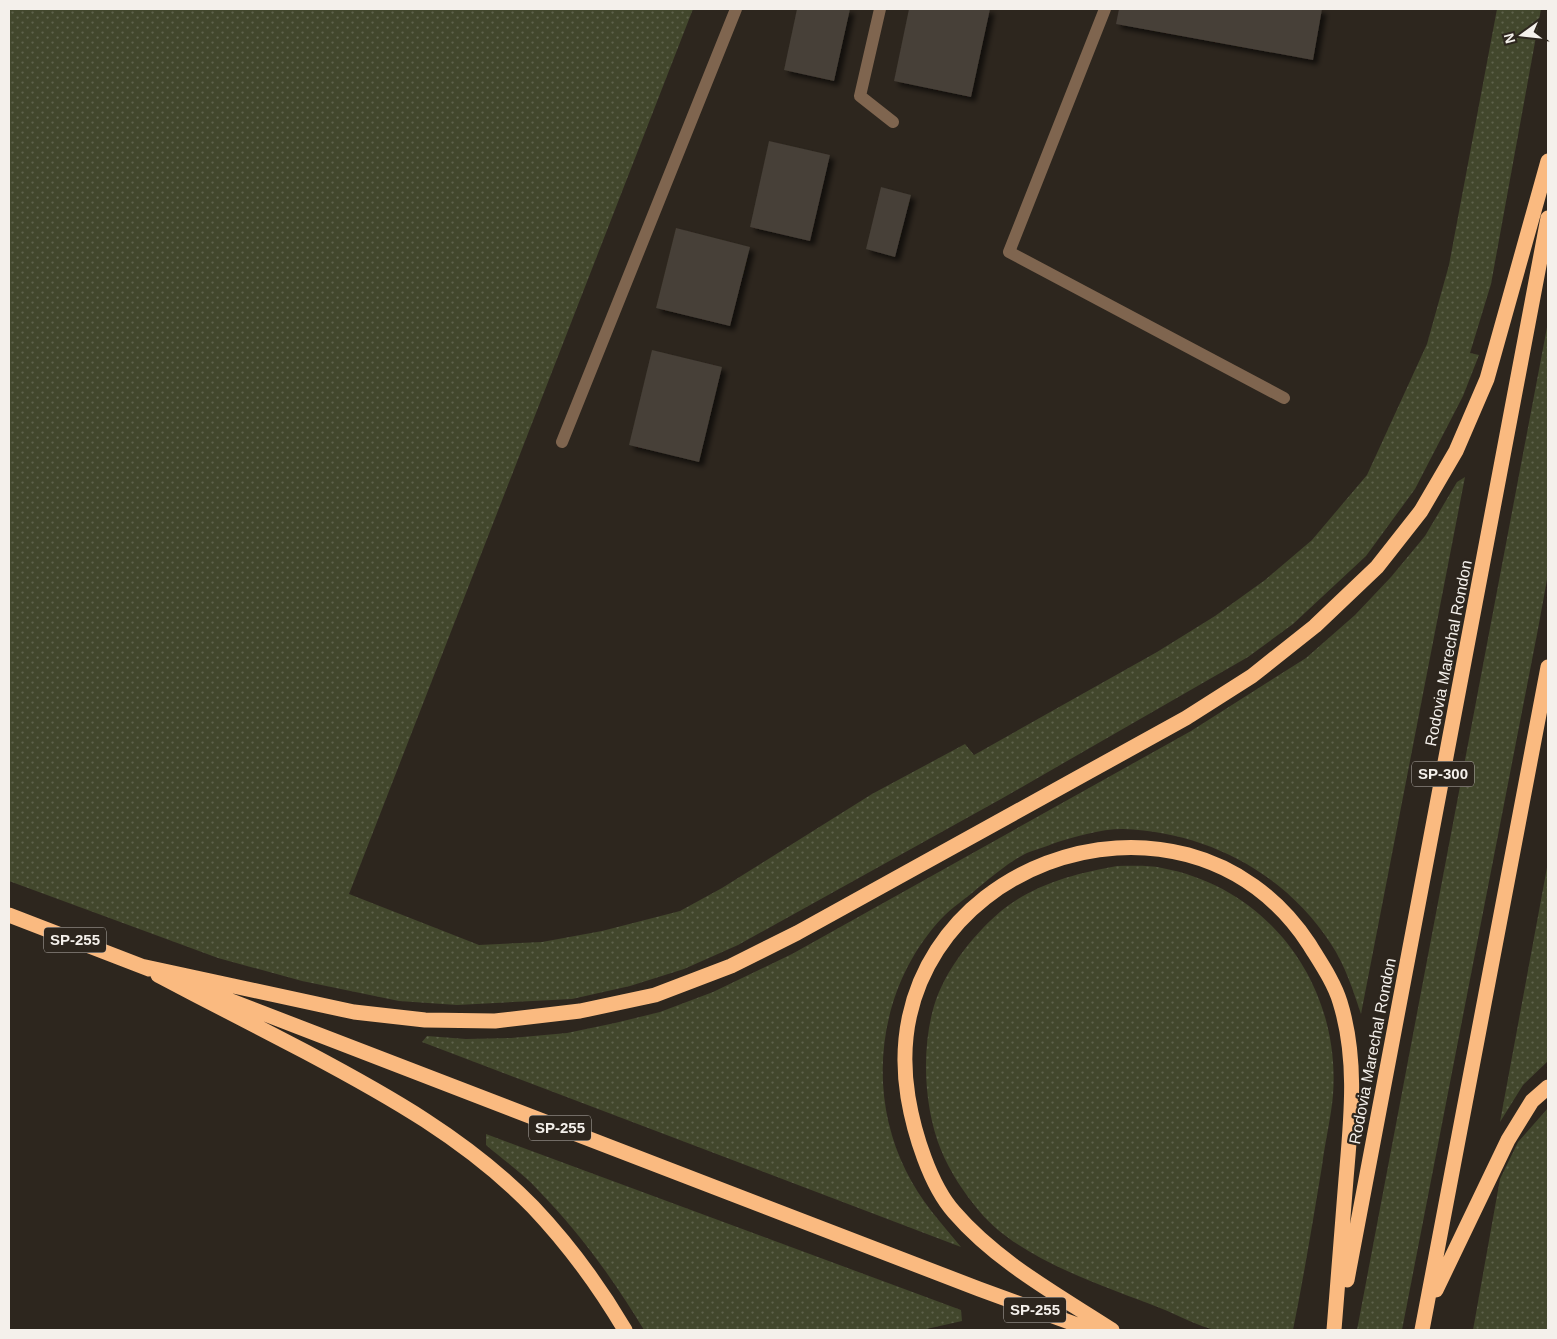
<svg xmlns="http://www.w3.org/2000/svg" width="1557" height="1339" font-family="Arial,sans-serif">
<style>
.grass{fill:url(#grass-dots)}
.building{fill:#463f37;filter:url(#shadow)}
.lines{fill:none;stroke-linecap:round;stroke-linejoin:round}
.lane{stroke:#7f654f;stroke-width:12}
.highway{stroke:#faba80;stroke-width:15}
.labels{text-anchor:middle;stroke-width:4.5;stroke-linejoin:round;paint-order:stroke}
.shield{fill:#2d261e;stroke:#b8b3ae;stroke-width:1}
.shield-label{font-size:15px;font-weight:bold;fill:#f4f0eb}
.street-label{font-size:16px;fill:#f4f0eb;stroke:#2d261e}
</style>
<defs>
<pattern id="grass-dots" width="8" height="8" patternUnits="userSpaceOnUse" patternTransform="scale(1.25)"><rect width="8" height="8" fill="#42472c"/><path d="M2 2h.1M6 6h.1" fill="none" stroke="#5e624b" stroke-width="1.8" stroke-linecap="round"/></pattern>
<filter id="shadow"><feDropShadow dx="4.5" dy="4.5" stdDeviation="2.5" flood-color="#0009"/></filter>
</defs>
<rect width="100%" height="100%" fill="#2d261e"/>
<path class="grass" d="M9 9H693L349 894 479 945 542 942 602 931 680 911 722 888 872 794 965 744 974 755 1157 652 1215 616 1265 580 1312 540 1367 475 1427 344 1449 265 1497 9H1541L1491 284 1470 353 1479 355 1463 396 1415 489 1366 556 1293 624 1248 657 1001 799 738 945 684 969 630 986 572 999 457 1005 399 1001 302 981 218 958 9 881Z
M1548 322V574L1538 629 1402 1330H1357Z
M1465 477 1361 1014C1353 990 1345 965 1331 944 1285 873 1207 832 1123 829 1100 829 1073 837 1052 844 1043 848 1032 850 1023 855 1008 863 993 876 979 887 967 898 952 907 941 919 879 986 865 1089 906 1171 920 1200 941 1223 961 1247L422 1042 427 1036 466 1039 511 1038 567 1033 615 1023 660 1012 713 992 792 954 1191 731 1306 658 1355 615 1391 577 1425 536 1457 482Z
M1548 862V1061L1523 1085 1500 1122Z
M1117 866C1132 866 1148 865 1162 868 1270 888 1341 986 1333 1095 1331 1118 1325 1142 1322 1166 1313 1221 1304 1275 1293 1330 1273 1330 1235 1334 1216 1330 1199 1327 1178 1315 1160 1308 1104 1286 1019 1259 980 1212 964 1193 950 1172 941 1150 924 1108 921 1050 934 1006 945 970 973 935 1001 911 1034 884 1077 873 1117 866Z
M1548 1108V1330H1473L1500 1179 1518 1142Z
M486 1134 961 1310 962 1321 922 1330H644C614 1280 579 1232 538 1190 523 1173 503 1160 486 1145Z"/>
<path class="building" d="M797 9H850L834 81 784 70Z
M909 9H990L971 97 894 81Z
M1119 9H1322L1313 60 1116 24Z
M769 141 830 155 810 241 750 227Z
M881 187 911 195 895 257 866 249Z
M676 228 750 247 730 326 656 308Z
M652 350 722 367 699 462 629 445Z"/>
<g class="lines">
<path class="lane" d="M880 9 860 96 893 122
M1105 9 1009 252 1284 398
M562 442 736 9"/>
<path class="highway" d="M9 915 149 969
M141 966 354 1012 425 1020 495 1021 580 1011 655 995 731 966 797 933 1186 718 1252 676 1315 626 1377 567 1421 511 1456 451 1487 379 1548 161
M158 975C207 1001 256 1026 306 1052 387 1095 468 1140 533 1207 568 1244 599 1286 625 1330
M187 984 979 1289 1091 1330
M1347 1280 1548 218
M1436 1290 1508 1140 1532 1101 1548 1087
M1112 1330C1058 1295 997 1262 954 1212 930 1185 914 1133 908 1097 871 869 1182 752 1309 944 1320 962 1334 982 1340 1002 1358 1060 1351 1120 1346 1179 1342 1229 1338 1280 1334 1330
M1422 1330 1548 667"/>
</g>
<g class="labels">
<g class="shield">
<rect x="1412" y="761.5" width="62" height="25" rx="4"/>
<rect x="44" y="927.5" width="62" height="25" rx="4"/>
<rect x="529" y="1115.5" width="62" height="25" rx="4"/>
<rect x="1004" y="1297.5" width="62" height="25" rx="4"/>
</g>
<g class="shield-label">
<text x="1443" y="779">SP-300</text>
<text x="75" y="945">SP-255</text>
<text x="560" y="1133">SP-255</text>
<text x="1035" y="1315">SP-255</text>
</g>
<g class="street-label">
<text transform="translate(1448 653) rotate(-79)" y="6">Rodovia Marechal Rondon</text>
<text transform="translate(1372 1051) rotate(-79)" y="6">Rodovia Marechal Rondon</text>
</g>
</g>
<rect width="1557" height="1339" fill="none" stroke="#f4f0eb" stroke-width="20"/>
<g transform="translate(1522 35) rotate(255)" stroke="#2d261e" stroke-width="4" paint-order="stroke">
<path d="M0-4L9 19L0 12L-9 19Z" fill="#f4f0eb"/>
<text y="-8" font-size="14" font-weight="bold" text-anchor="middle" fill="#f4f0eb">N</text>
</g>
</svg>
